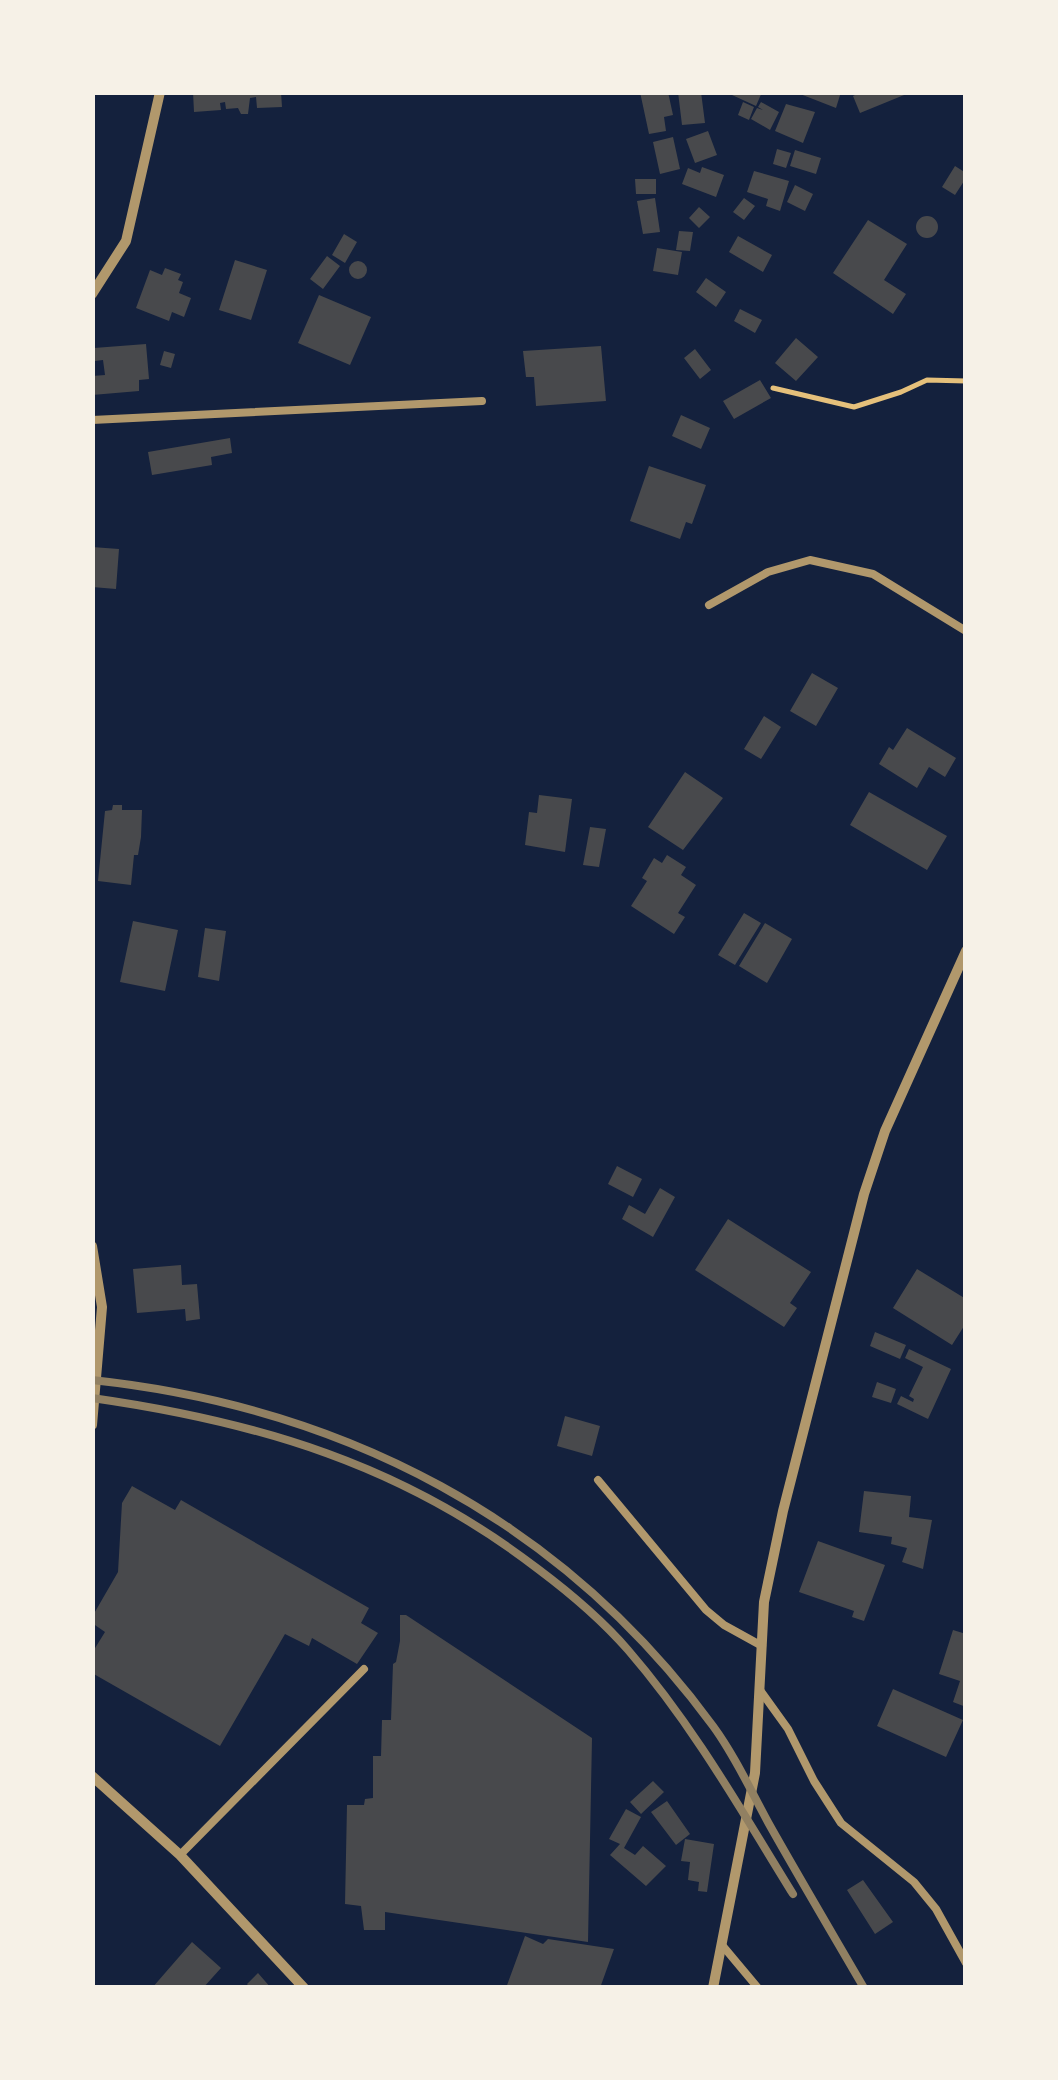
<svg xmlns="http://www.w3.org/2000/svg" width="1058" height="2080" font-family="'Noto Sans',sans-serif">
<style>
.building{fill:#48494c}
.lines{fill:none;stroke-linecap:round;stroke-linejoin:round}
.path{stroke:#e5c07b;stroke-width:5}
.service{stroke:#b1986c;stroke-width:8}
.minor{stroke:#b1986c;stroke-width:10}
.rail{stroke:#918062;stroke-width:8}
</style>
<rect width="100%" height="100%" fill="#14213d"/>
<path class="building" d="M193 92H281L282 107 257 108 256 97 250 98 248 114H241L238 108 226 109 225 102 220 103 221 110 194 112Z
M640 92H668L673 115 664 117 666 131 649 134Z
M678 92H701L705 123 682 125Z
M733 92H762L756 106 732 95Z
M795 92H841L836 108Z
M861 92H909V93L860 113 853 96Z
M743 102 754 107 749 120 738 115Z
M761 102 779 112 770 130 751 119 757 108 763 110 758 107Z
M786 104 815 112 803 143 775 131Z
M708 131 717 155 695 163 686 139Z
M673 137 680 169 660 174 653 142Z
M777 149 791 153 786 168 773 164Z
M795 150 821 158 816 174 790 166Z
M955 166 966 173V178L955 195 942 187Z
M702 167 724 175 716 197 682 184 688 168 700 173Z
M754 171 789 181 780 211 766 206 768 199 747 192Z
M635 179H656V194H636Z
M795 185 813 194 805 211 787 202Z
M655 198 660 232 643 234 637 201Z
M744 198 755 206 744 220 733 212Z
M699 207 710 217 699 228 689 218Z
M916 227a11 11 0 1 1 22 0a11 11 0 1 1-22 0Z
M868 220 907 244 884 280 906 294 893 314 833 273Z
M679 231 693 232 690 251 676 250Z
M344 234 357 242 345 263 332 255Z
M738 236 772 255 763 272 729 252Z
M657 248 682 252 678 275 653 271Z
M327 256 340 266 323 289 310 279Z
M235 260 267 270 251 320 219 310Z
M349 270a9 9 0 1 1 18 0a9 9 0 1 1-18 0Z
M165 268 181 274 178 280 183 282 179 293 191 298 184 317 172 312 169 321 136 308 150 270 162 275Z
M706 278 726 292 716 307 696 292Z
M319 295 371 317 350 365 298 343Z
M740 309 762 320 755 333 734 321Z
M796 338 818 357 796 381 775 363Z
M146 344 149 379 139 380V391L92 395V376L105 375 103 360 95 361 94 348Z
M601 346 606 401 536 406 534 377H526L523 351Z
M695 349 711 370 700 379 684 358Z
M164 351 175 354 171 368 160 365Z
M760 380 771 398 734 419 723 401Z
M681 415 710 428 701 449 672 436Z
M230 438 232 453 211 457 212 465 152 475 148 452Z
M649 466 706 485 692 524 686 522 680 539 630 521Z
M92 547 119 549 116 589 92 587Z
M812 673 838 688 816 726 790 711Z
M764 716 781 727 761 759 744 749Z
M907 728 956 758 945 777 929 767 917 788 879 764 889 747 893 750Z
M685 772 723 798 683 850 648 827Z
M869 792 947 836 927 870 850 825Z
M539 795 572 799 565 852 525 845 529 812 537 813Z
M113 805H122V810H142L141 837 138 855H134L131 885 98 881 105 811 112 810Z
M590 827 606 829 599 867 583 865Z
M667 855 686 867 681 875 696 885 678 913 685 917 674 934 631 906 647 881 642 878 654 858 662 863Z
M744 913 761 923 735 965 718 955Z
M133 921 178 930 165 991 120 982Z
M765 923 792 939 767 983 739 966Z
M205 928 226 931 219 981 198 977Z
M617 1166 642 1179 633 1197 608 1184Z
M660 1188 675 1197 653 1237 622 1219 629 1205 645 1214Z
M728 1219 811 1272 790 1303 797 1308 784 1327 695 1270Z
M181 1265 182 1285 197 1284 200 1319 186 1321 185 1309 137 1313 133 1269Z
M917 1269 966 1299V1323L952 1345 893 1308Z
M875 1332 906 1345 900 1359 870 1346Z
M909 1349 951 1369 928 1419 897 1404 901 1396 913 1402 914 1399 909 1396 923 1367 905 1358Z
M877 1382 896 1389 891 1403 872 1397Z
M565 1416 600 1426 592 1456 557 1446Z
M132 1486 175 1510 181 1500 369 1608 361 1623 378 1633 357 1664 312 1638 309 1646 285 1634 220 1746 92 1673V1653L105 1632 92 1623V1617L118 1572 122 1503Z
M864 1491 911 1496 909 1517 932 1520 923 1569 902 1562 907 1548 891 1544 892 1537 859 1532Z
M818 1541 885 1565 864 1621 852 1617 854 1611 799 1592Z
M400 1615H406L592 1738 588 1942 385 1912V1930H364L361 1906 345 1904 347 1805H364L365 1799 373 1798V1756H381L382 1720H391L393 1664 396 1662 400 1641Z
M953 1630 966 1634V1707L953 1702 960 1681 939 1674Z
M893 1689 963 1720 946 1757 877 1726Z
M653 1781 664 1792 641 1814 630 1802Z
M667 1801 690 1834 676 1845 651 1812Z
M626 1809 641 1817 624 1848 635 1855 643 1846 666 1866 646 1886 610 1855 620 1844 609 1839Z
M685 1839 714 1844 707 1892 698 1891 699 1882 688 1880 690 1862 681 1861Z
M863 1880 893 1922 875 1934 847 1890Z
M525 1936 543 1944 548 1939 614 1949 600 1988H506Z
M192 1942 221 1968 203 1988H152Z
M258 1973 271 1988H250L247 1984Z"/>
<g class="lines">
<path class="path" d="M773 388 854 407 901 392 927 380 966 381"/>
<path class="service" d="M92 420 482 401
M709 605 768 572 810 560 873 574 966 631
M598 1480 706 1610 724 1625 762 1646
M760 1690 788 1729 814 1781 841 1823 914 1882 936 1909 966 1963
M180 1855 364 1669
M722 1945 758 1988"/>
<path class="minor" d="M92 294 126 241 160 92
M92 1246 102 1307 92 1425
M92 1776 180 1855 304 1988
M713 1988 755 1773 764 1602 783 1511 864 1194 885 1131 966 951"/>
<path class="rail" d="M92 1380C344 1407 562 1520 713 1726 735 1756 751 1791 769 1824 800 1879 832 1933 864 1988
M92 1398C260 1422 403 1465 538 1569 570 1593 602 1620 628 1650 693 1725 741 1810 793 1894"/>
</g>
<rect width="1058" height="2080" fill="none" stroke="#f6f1e7" stroke-width="190"/>
</svg>
